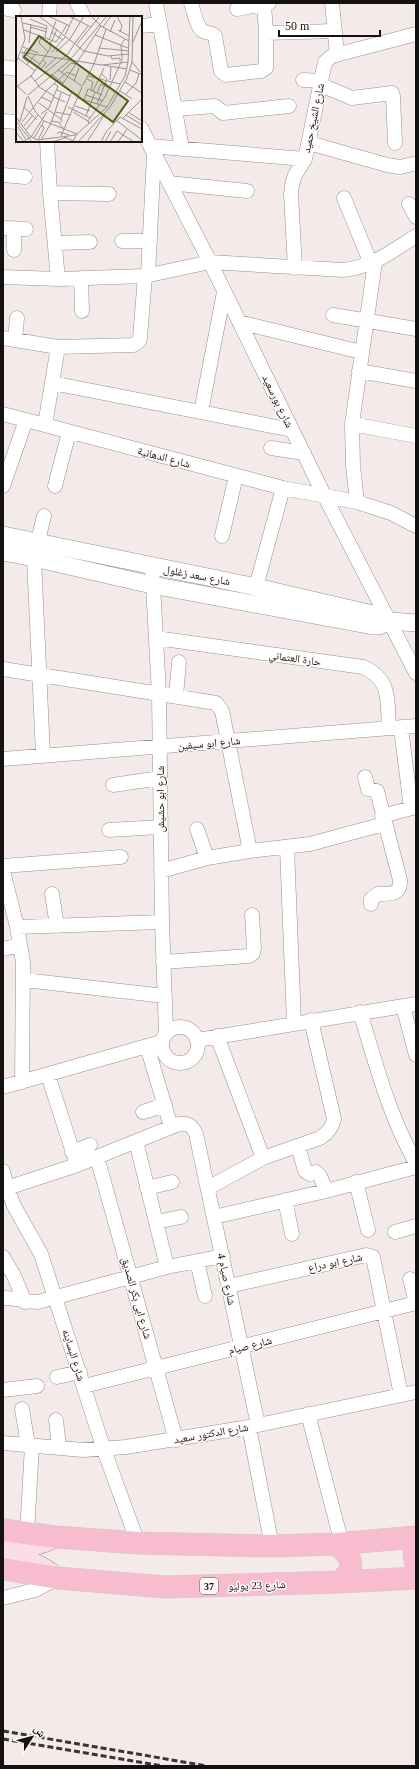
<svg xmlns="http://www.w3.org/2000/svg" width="419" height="1769" font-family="'Times New Roman','Noto Naskh Arabic',serif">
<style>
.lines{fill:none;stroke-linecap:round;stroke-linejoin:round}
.minor-casing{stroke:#988f8f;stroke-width:15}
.tertiary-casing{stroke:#988f8f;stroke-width:18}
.secondary-casing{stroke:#988f8f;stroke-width:21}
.primary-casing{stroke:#cbcbcb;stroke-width:23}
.minor{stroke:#fff;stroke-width:14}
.tertiary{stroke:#fff;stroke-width:17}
.secondary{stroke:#fbdde7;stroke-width:20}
.primary{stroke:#f8bccf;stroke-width:22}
.rail{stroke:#393535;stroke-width:3;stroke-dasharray:6 3;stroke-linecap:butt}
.labels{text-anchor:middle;stroke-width:3;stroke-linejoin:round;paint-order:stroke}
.shield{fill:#fef9f8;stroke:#5a5756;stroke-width:1}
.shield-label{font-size:10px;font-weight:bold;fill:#141111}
.street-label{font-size:11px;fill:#141111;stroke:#fef9f8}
.inset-road{fill:none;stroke:#9a9393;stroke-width:1}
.view{fill:#4c6311;fill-opacity:0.15;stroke:#4c6311;stroke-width:2}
.inset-edge{fill:none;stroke:#141111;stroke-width:2}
</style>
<rect width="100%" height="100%" fill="#f4eaea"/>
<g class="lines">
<defs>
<path id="minor" d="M77 3 84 17
M156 3 182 149
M191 3C193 9 197 28 203 31 207 34 210 31 215 36L221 71 226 75 261 71 266 68V33L264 4
M332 3 337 54
M3 8 14 10
M237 9 269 3
M49 17 50 3
M141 26 160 24
M266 33 335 31
M3 67 17 69
M303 80 321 81
M321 85 352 98 392 93 393 96 395 143
M175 109 215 106 223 113 289 106
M3 121 17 122
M141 128 210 262 325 497 416 673
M47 141 50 193 58 279
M309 143 387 165 400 167 413 164
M150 146 305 159
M3 175 25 177
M169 183 247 191
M50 193 109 194
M344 198 371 264
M409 204 416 217
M3 228 26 229
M122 241H150
M55 243 90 242
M14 250V228
M295 268 291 194 292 185 295 175 305 159 325 62 332 56 416 34
M148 275 154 154
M3 277 58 279 145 276 210 262 343 270C373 267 392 251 416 236
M81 278 82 311
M333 315 416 329
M239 322 361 352
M3 338 58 347 134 345 139 341 140 338 145 276
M15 340 17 318
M359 371 416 381
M52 383 292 430
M201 412 224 292
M3 414 283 488 357 502 391 513 416 526
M352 424 416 436
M45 425 58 347
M271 448 304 453
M3 486 26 420
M55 486 69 432
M357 502 353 466 352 424 375 262
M222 536 236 476
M152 566 159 694 162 922 166 1032
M256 587 283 488
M156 638 363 667C392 680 387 701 389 728
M3 669 216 703 222 711 250 851
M176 696 179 662
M401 728 411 808
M43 755 34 558 44 516
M3 759 416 726
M365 777 368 789 377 791 400 880C401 895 390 894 378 894L371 899V904
M113 785 160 778
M382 816 416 807
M197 829 207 858
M109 830 160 827
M287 848 294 1023
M3 866 121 857
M3 871 17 927 23 962 22 1082
M161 871 207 858 250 851 310 844 384 824
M52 894 57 926
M17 927 162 922
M3 949 20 945
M163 962 249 956 253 953 254 948 252 915
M24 980 165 996
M403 1006 416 1055
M360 1012C376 1064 389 1116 416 1163
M162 1045a18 18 0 1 1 36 0a18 18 0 1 1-36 0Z
M217 1036 263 1158
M197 1040 416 1004
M147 1046 171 1127
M48 1075 77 1165
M3 1087 161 1042
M143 1112 165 1105
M136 1141 167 1267
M298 1146 305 1171 310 1174 316 1172 320 1176 326 1191
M72 1152 90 1145
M97 1157 176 1440
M3 1171 7 1188 14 1206 41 1254 104 1450 138 1543
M356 1182 368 1230
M7 1188 77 1165 179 1124C188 1123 192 1125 196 1134L258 1425
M147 1188 172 1182
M208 1188 263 1158 320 1138C328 1133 332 1128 334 1119L311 1020
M285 1200 292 1234
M214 1217 326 1191 416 1167
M156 1222 181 1217
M395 1232 416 1226
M3 1257 14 1276 25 1302
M197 1261 205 1296
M410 1279 416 1303
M229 1286 366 1255 373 1257 401 1395
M3 1298C14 1297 26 1302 38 1302L167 1267 223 1256
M57 1377 80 1372
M84 1386 416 1303
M3 1390 37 1386
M22 1409 28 1445
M308 1414 342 1544
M56 1420 59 1447
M249 1427 272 1546
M3 1443 83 1450 126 1447 249 1427 416 1392
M27 1534 32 1445
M3 1598 35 1590 58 1578"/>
<path id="tertiary" d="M3 535 256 587 373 614 390 621 416 623
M3 552 34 558 152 585 373 626H379L388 622"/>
<path id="secondary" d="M4 1544C24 1549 38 1546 56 1537
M3 1555C24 1558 41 1564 57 1578"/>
<path id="primary" d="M3 1530 56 1537 138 1543 272 1546 336 1544 416 1537
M416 1543 414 1554 416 1565
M336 1544C353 1556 357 1569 339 1582
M3 1569 58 1578 165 1587 339 1582 416 1578"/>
</defs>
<use href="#minor" class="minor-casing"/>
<use href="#tertiary" class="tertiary-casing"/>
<use href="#secondary" class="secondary-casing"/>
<use href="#primary" class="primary-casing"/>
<use href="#minor" class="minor"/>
<use href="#tertiary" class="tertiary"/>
<use href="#secondary" class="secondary"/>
<use href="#primary" class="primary"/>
<path class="rail" d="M3 1731 207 1766
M3 1739 163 1766"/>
</g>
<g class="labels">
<rect class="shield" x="200" y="1578" width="18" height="16" rx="3"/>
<g class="shield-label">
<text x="209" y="1590">37</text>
</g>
<g class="street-label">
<text transform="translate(313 118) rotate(-78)" y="4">شارع الشيخ حميد</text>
<text transform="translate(278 401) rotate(64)" y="4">شارع بورسعيد</text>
<text transform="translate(164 457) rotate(15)" y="4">شارع الدهانية</text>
<text transform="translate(197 575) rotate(11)" y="4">شارع سعد زغلول</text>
<text transform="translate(295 658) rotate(8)" y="4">حارة العتماني</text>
<text transform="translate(209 743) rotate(-5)" y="4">شارع ابو سيفين</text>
<text transform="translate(160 799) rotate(-90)" y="4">شارع ابو حشيش</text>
<text transform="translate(335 1262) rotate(-12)" y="4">شارع ابو دراع</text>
<text transform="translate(227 1279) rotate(78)" y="4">شارع صيام 4</text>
<text transform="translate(137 1298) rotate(74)" y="4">شارع ابى بكر الصديق</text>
<text transform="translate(250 1345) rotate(-14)" y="4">شارع صيام</text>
<text transform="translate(74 1355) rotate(73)" y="4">شارع البساينه</text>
<text transform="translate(211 1433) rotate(-10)" y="4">شارع الدكتور سعيد</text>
<text transform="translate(257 1585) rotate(-2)" y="4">شارع 23 يوليو</text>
</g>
</g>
<g transform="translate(16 16)">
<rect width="126" height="126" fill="#f4eaea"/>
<path class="inset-road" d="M23 0 68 35 92 40 112 38M32 0 54 10M53 0 75 11M75 0 85 10 113 25M101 0 106 10 104 16M14 3 31 10 29 22M7 7 31 13M14 11 31 16M87 11 95 0M8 14 40 26M102 14 113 20M35 16 47 24M94 16 99 4M49 19 58 0M79 19 112 32M25 21 23 27 32 36M54 23 68 0M33 24 40 5M36 25 41 13M40 26 51 9M117 26 126 5M13 27 15 8M59 27 72 10M61 28 84 0M7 31 22 37M11 32 8 37 24 48M83 32 113 35M4 36 111 53M36 36 50 20M40 36 54 23M7 37V42L13 47M106 39 105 29 109 23M95 40 96 43 104 42V45M2 42 19 55M116 46 124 56M0 47 9 23 5 0M11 49 19 39M87 49 112 46M29 52 40 42M24 54 30 47 27 44M42 54 66 70M114 54 124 58 126 56M46 56 55 47 59 48M35 58 47 67M15 60 23 70M72 60 104 68M71 63 77 66 75 74M94 64 95 51M19 65 52 38 59 27M58 65 63 52M109 66 126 77M67 69 78 48 90 13M1 70 10 78M0 71 15 60 24 48 34 33 35 25M23 71 38 80M41 74 54 80M77 75 88 52M104 75 116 83M81 77 85 68 93 72M110 78 120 67 123 58M12 79 53 45 91 0M70 79 87 85M12 80 19 95 28 105 61 118M63 80 46 69 85 10M25 81 36 86M38 81 49 86M62 82 91 91M68 84 72 73 86 79M23 87 46 104 44 107M81 88 91 63 85 57M59 90 74 95M8 91 21 104M52 91 74 102M39 96 45 77M57 96 72 105M112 96 126 105M25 98 33 92 42 70 38 68M110 99 126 109M70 100 79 76M0 101 14 120 21 124 60 119M107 102 126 83M45 103 56 75M100 104 126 124M0 105 16 126M4 105 11 81M35 105 42 106 48 113M6 106 31 74 51 56 60 60M73 108 72 105 89 81 106 44V39M34 109 39 96 55 99M8 110 17 99M2 111 10 124M10 114 22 99M0 116 8 126M41 118 43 116 53 119M107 119 118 126M45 120 66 71M48 121 60 126M18 122 28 105M22 124 28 112 26 109M25 124 34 109M7 126 15 121 31 96M36 126 49 122M57 126 60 119 91 91 109 60 112 46 114 0M62 126 94 91 111 62 116 46 117 0M71 126 89 98M85 126 90 116 104 101 126 113M89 126 95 115M94 126 101 115 107 119M102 126 111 113"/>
<path class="view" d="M23 20 112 85 97 106 8 41Z"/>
<rect width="126" height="126" class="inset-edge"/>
</g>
<rect width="419" height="1769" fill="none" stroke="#141111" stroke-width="8"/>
<g transform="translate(32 1737) rotate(54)" stroke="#fef9f8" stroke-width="3" paint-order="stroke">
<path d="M0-3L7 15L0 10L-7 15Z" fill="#141111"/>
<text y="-6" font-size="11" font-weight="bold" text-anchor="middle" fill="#141111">ش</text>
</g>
<path d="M279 30v6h101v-6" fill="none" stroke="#141111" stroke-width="2"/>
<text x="285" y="30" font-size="12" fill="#141111" stroke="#fef9f8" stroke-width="3" paint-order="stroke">50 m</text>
</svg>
